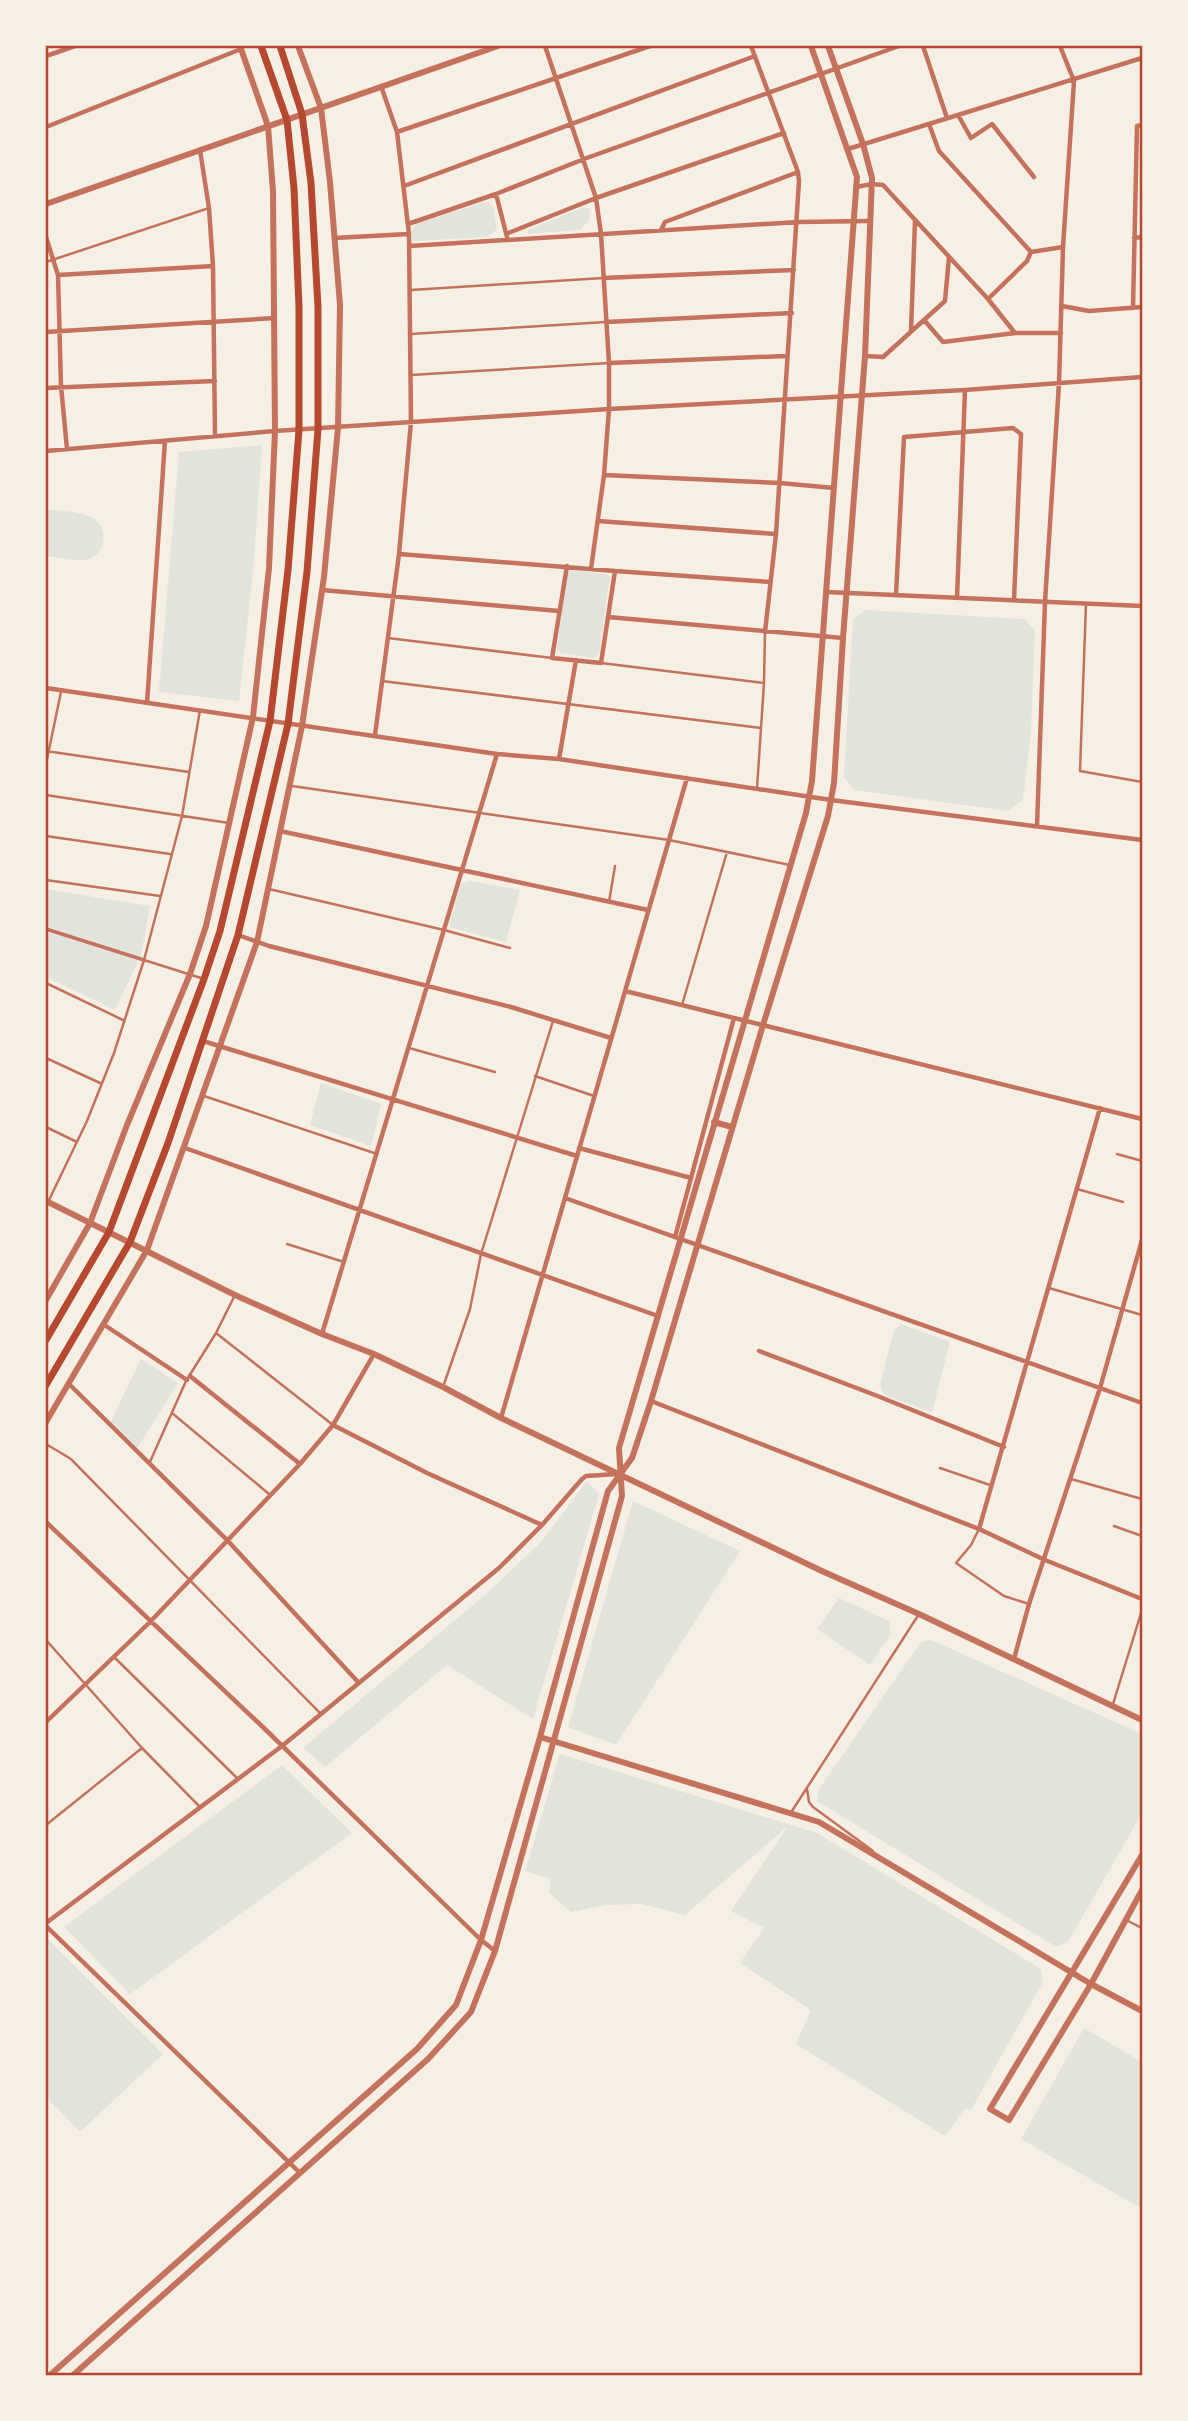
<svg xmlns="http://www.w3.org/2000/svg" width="1188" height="2421" font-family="'Public Sans',sans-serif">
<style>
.green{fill:#e2e4dc}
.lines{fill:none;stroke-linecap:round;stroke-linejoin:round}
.service{stroke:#c5725c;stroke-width:2.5}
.pedestrian{stroke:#c5725c;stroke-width:3.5}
.minor{stroke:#c5725c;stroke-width:4.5}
.tertiary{stroke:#c5725c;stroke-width:6}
.secondary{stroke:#b5482f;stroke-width:7}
.neatline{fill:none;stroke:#b5482f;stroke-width:2.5}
</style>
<rect width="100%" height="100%" fill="#f6efe4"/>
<path class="green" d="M488 201 493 207 497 229 488 237 414 241 412 239V230L416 224Z
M582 208H590L589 221 580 230 528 234V230Z
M262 445 253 571 239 701 159 692 179 452Z
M46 509C59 511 76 511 89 516 108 524 109 551 89 559 77 563 59 557 46 556Z
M572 570 607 574 610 577 599 654 594 658 560 653 557 649 567 573Z
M865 610 1024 619 1035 630 1031 731 1023 800 1008 811 854 790 844 777 853 619Z
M470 881 520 890 506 942 449 927 461 884Z
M46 889 150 906 141 955 115 1010 46 977Z
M321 1083 381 1104 371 1146 310 1125Z
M901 1324 950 1342 932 1412 884 1395 880 1384 894 1330Z
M141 1359 178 1383 136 1450 110 1423Z
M587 1481 599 1494 533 1719 447 1665 325 1767 303 1748 486 1594 541 1542Z
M633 1501 740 1551 616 1745 568 1727Z
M839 1598 889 1621 891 1634 870 1665 817 1629Z
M931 1640 1142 1734V1813L1068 1942 1056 1947 817 1801 819 1789 921 1642Z
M560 1754 817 1833 1041 1969 1043 1982 971 2110 965 2108 945 2136 796 2044 811 2010 740 1963 764 1928 731 1911 788 1826 685 1915 642 1904 606 1905 571 1912 549 1893 551 1879 525 1871Z
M282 1765 352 1833 130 1994 64 1927Z
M46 1937 163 2054 80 2132 46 2097Z
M1084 2028 1142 2062V2209L1021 2139Z"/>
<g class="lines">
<path class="service" d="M46 262 209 208
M411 290 603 278
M410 334 606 322
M411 375 609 363
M1086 604 1080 771 1142 782
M388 638 552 658
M601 663 764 683
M382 681 761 728
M46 751 189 772
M46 764 61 692
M292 786 669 840 790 865
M757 788 764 683 765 632
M46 795 229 823
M46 836 170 854
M46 880 160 896
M269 889 444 930 510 948
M609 902 615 866
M144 960 201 978
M46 983 123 1020
M682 1005 727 852
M409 1048 495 1072
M46 1058 100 1083
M535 1076 594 1096
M204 1096 377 1154
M46 1127 77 1142
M1117 1154 1142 1161
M1077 1189 1123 1202
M49 1200 87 1121 114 1053 144 960 182 816 200 710
M287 1244 344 1262
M1049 1288 1142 1315
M216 1333 333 1425
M443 1387 470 1309 481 1254 553 1021
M172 1413 269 1494
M46 1444 71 1459 320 1713
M149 1464 186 1381 216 1333 235 1295
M940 1468 990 1485
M1071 1479 1142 1499
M1114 1526 1142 1536
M979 1529 971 1545 956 1563 1004 1596 1029 1604
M46 1640 142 1748 199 1806
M114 1657 237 1778
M1113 1704 1142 1610
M807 1789 809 1802 813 1807 873 1851
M792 1811 919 1614
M46 1825 142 1748
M1128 1921 1142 1928"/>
<path class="pedestrian" d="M46 929 144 960"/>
<path class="minor" d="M545 46 596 198 601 234 609 363V409L604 475 591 569
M751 46 798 172 799 181 776 534 765 632
M923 46 947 118
M46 56 75 46
M958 115 971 138 992 124 1034 177
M929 124 939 151 1031 252 1063 247
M46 127 241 49
M397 132 650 46
M848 149 1142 58
M200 150 209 208 213 266 215 436
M404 186 755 56
M856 187 872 184 883 185 988 299 1015 333
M496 194 507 237
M408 224 496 194 584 159 899 46
M661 230 665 222 798 172
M506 234 596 198 784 133
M46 237 58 275 61 386 67 449
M334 238 409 234
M1134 238 1142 237
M409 246 798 222 870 221
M58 275 213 266
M603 278 794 270
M988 299 1027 261 1031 252
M1062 306 1089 311 1142 307
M1133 308 1137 126 1142 125
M924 320 943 342 1015 333H1061
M606 322 792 313
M911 331 915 221
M46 332 275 318
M865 356 883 357 945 301 949 257
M609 363 786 356
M46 388 215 381
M46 451 275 431 609 409 965 390 1142 377
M604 475 780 483 834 488
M598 521 776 534
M399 554 615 571 601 663 552 658 567 566
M615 571 770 582
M322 590 559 611
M826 592 1142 606
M896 595 904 437 1013 428 1021 434 1014 600
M957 598 965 390
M608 617 843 638
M46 688 497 754 559 759 831 800 1142 840
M147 703 165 441
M375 735 399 554 411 422 409 234 397 132 381 86
M559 759 576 660
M1037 826 1045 602 1059 383 1063 247 1074 81 1060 46
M280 831 648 910
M238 935 269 946 511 1007 611 1038
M625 991 1142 1119
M203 1041 577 1156
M185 1148 658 1316
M579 1148 691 1178 734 1018
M565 1198 1142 1403
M675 1237 691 1178
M103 1324 187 1380
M322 1334 497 754
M759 1351 875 1395 1004 1447
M190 1376 300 1464
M69 1384 228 1541 358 1682
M651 1401 979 1529 1045 1560 1142 1599
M501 1418 687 778
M333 1425 427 1473 542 1525
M46 1522 267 1731 481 1940 495 1951
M979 1529 1100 1108
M1014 1659 1029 1604 1100 1388 1142 1240
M46 1722 150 1622 300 1464 333 1425 374 1354
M46 1923 282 1746 499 1568 542 1525 582 1479 586 1476 617 1474
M46 1926 299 2172"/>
<path class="tertiary" d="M46 204 498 46
M714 1122 732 1127
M46 1201 235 1295 322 1334 374 1354 443 1387 501 1418 824 1572 919 1614 1142 1720
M46 1300 90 1223 127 1125 190 974 206 926 253 717 269 568 275 431 273 191 268 126 240 46
M46 1422 147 1250 257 942 302 726 324 577 338 428 340 305 330 182 321 108 298 46
M540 1737 819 1822 1091 1984 1142 2011
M1142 1855 990 2109 1009 2120 1091 1984 1142 1890
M49 2376 417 2049 456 2005 481 1940 540 1737 608 1491 632 1458 651 1401 763 1025 828 816 834 783 843 638 865 356 872 178 863 144 828 46
M72 2376 428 2059 471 2012 495 1951 622 1496 619 1448 806 813 812 781 857 177 811 46"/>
<path class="secondary" d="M46 1340 109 1232 204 979 220 931 270 721 288 570 299 430V307L294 188 287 120 261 46
M46 1385 130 1242 168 1143 238 935 288 724 307 572 318 429V307L311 183 302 114 280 46"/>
</g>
<rect width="1188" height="2421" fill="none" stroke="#f6efe4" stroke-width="94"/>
<rect x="47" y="47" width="1094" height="2327" class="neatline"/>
</svg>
